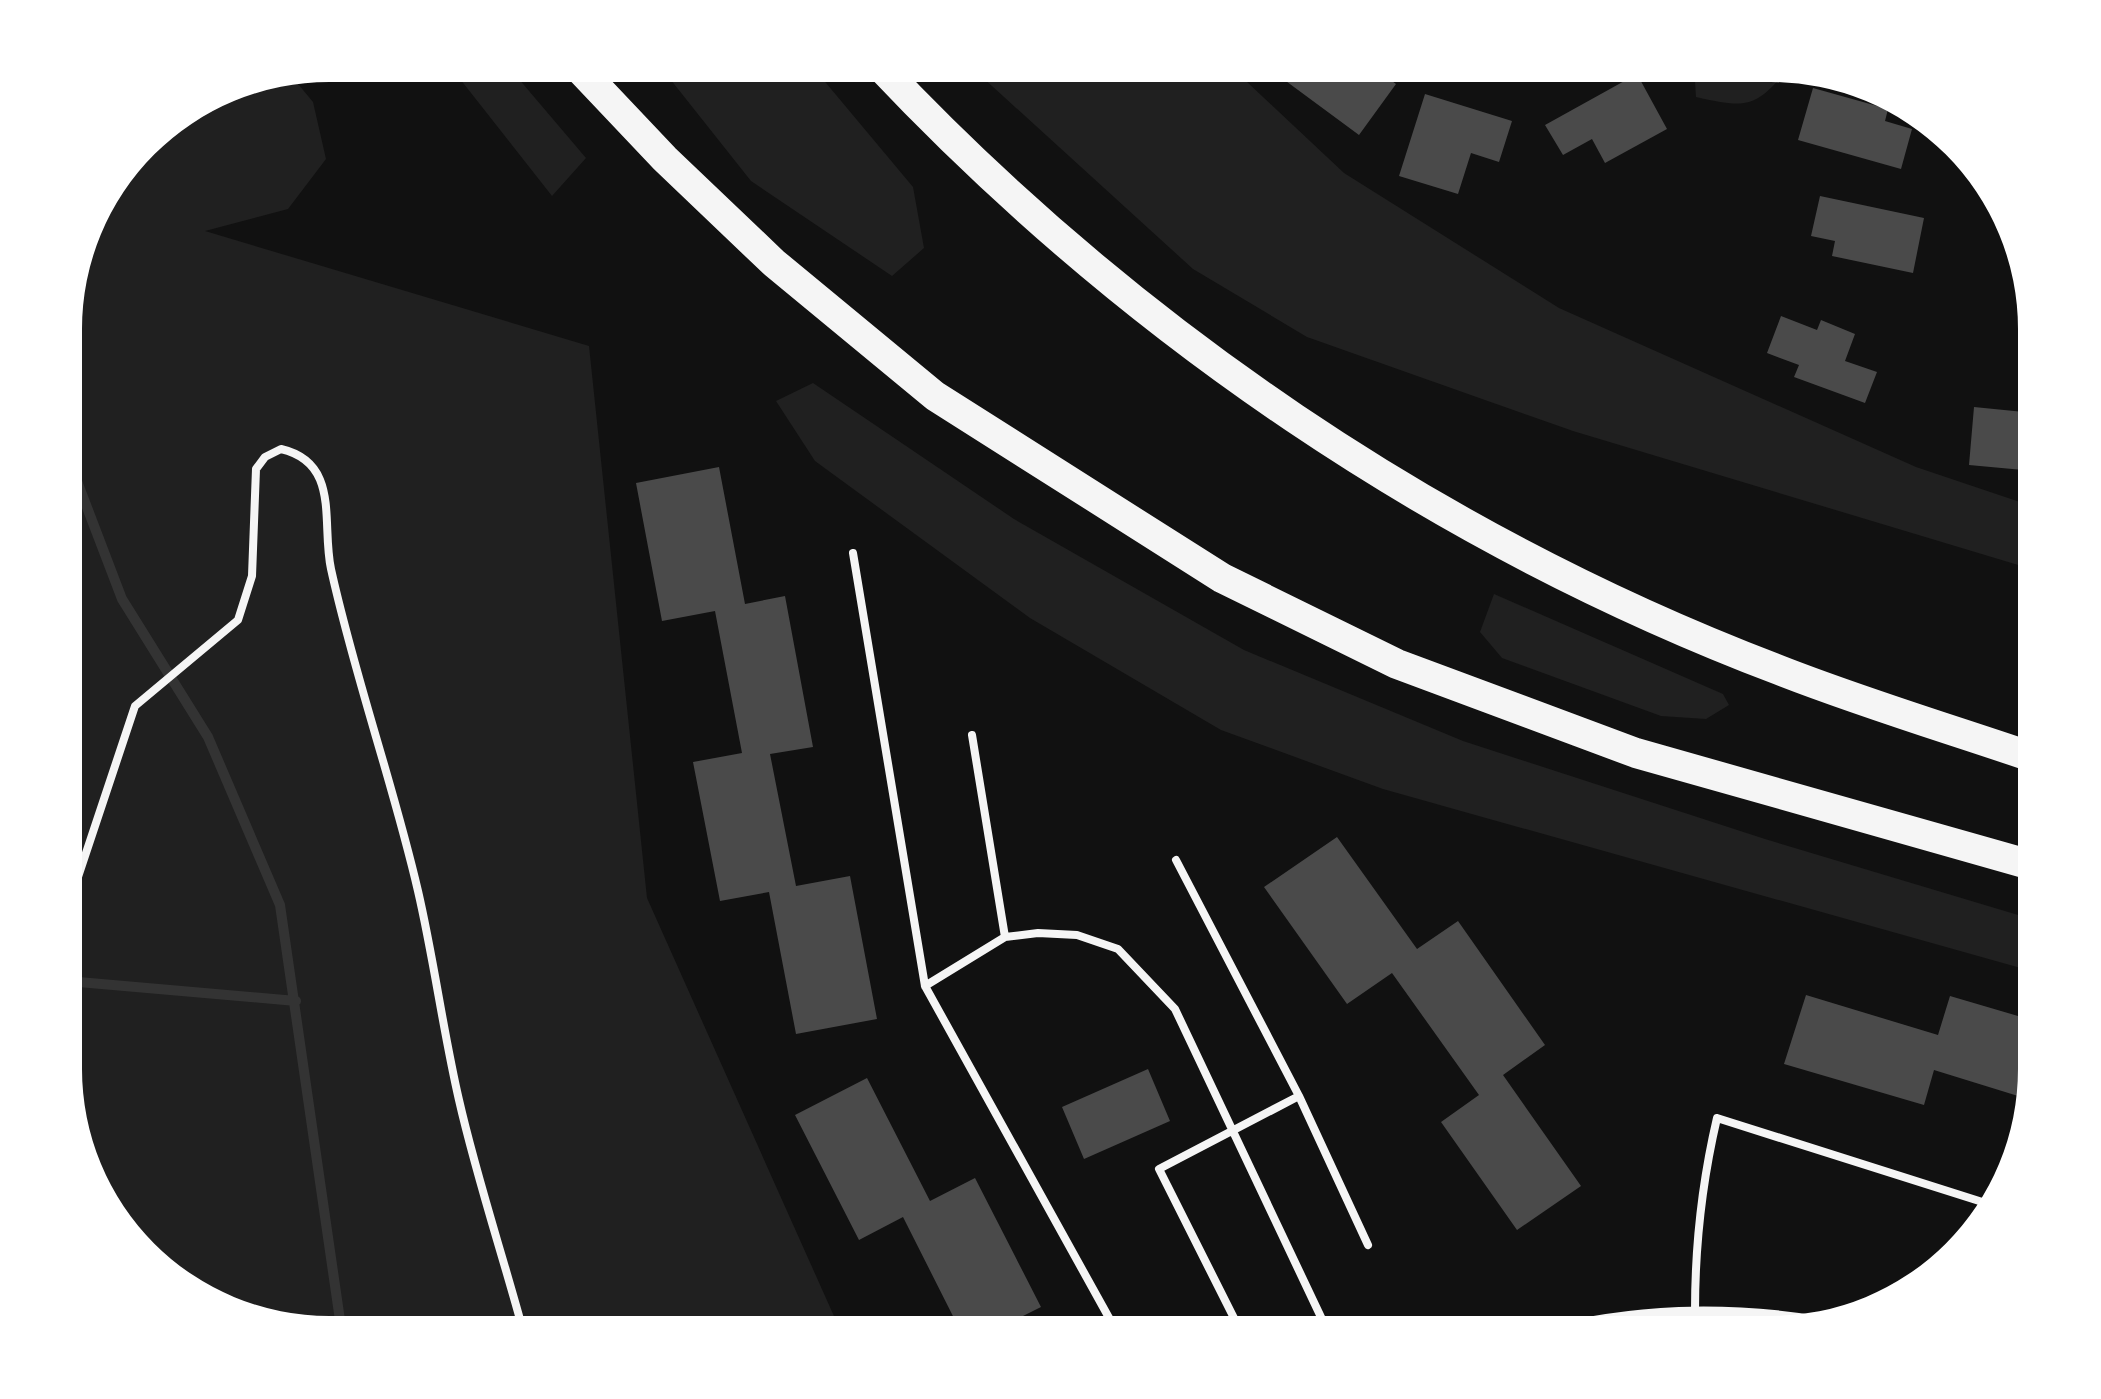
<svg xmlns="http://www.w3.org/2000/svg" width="2101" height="1399" font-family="'DM Sans',sans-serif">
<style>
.green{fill:#202020}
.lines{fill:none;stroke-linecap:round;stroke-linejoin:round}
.stream{stroke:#333;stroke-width:10}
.building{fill:#4a4a4a}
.service{stroke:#f5f5f5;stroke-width:8}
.minor{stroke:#f5f5f5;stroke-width:10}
.motorway{stroke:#f5f5f5;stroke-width:30}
</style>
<rect width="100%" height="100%" fill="#111"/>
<path class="green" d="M449 65H507L586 158 552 196Z
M659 65H811L913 187 924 248 892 276 751 181Z
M969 65H1229L1344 173 1559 308 1916 467 2035 507V570L1573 431 1307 337 1193 269Z
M1694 65H1772L1787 70C1755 109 1745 108 1696 97Z
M289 73 313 102 326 159 288 209 205 231 589 346 647 898 842 1334H329L182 1289 101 1202 67 1104V295L93 212 155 131 229 85Z
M813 383 1014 519 1244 650 1463 741 1765 839 2035 920V972L1383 789 1221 730 1030 618 815 461 776 401Z
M1494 594 1723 694 1729 705 1706 719 1661 716 1502 658 1480 632Z"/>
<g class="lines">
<path class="stream" d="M67 455 122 599 208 737 280 905 342 1334
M67 981 296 1001"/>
</g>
<path class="building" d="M1281 65H1370L1396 84 1359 135 1275 73Z
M1637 74 1667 129 1605 163 1592 139 1563 155 1545 125Z
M1813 88 1888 109 1885 121 1912 129 1901 169 1798 140Z
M1425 94 1512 121 1499 162 1471 153 1458 194 1399 176Z
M1820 196 1924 218 1913 273 1832 256 1835 241 1811 236Z
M1781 316 1817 330 1821 320 1855 334 1845 361 1877 372 1865 403 1794 377 1799 365 1767 353Z
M1974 407 2035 413V471L1969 465Z
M719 467 745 604 785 596 813 747 770 754 796 886 850 876 877 1019 796 1034 769 892 720 901 693 762 742 753 715 611 662 621 636 483Z
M1337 837 1417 949 1458 921 1545 1045 1503 1075 1581 1186 1517 1230 1441 1122 1479 1095 1392 973 1347 1004 1264 887Z
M1806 995 1938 1035 1950 996 2035 1021V1086L2031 1100 1934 1070 1924 1105 1784 1064Z
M1148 1069 1170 1121 1084 1159 1062 1107Z
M867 1078 930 1201 975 1178 1041 1307 995 1330 997 1334H962L903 1217 859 1240 795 1115Z"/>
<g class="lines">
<path class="service" d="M853 553 925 986
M972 735 1005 937
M1176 860 1299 1096 1159 1169 1238 1326
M67 910 135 706 238 620 252 576 256 469 265 457 281 449C341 463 321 523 331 569 355 678 393 783 418 891 434 960 443 1031 459 1100 477 1179 503 1256 524 1334
M67 1075 71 1114
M1299 1096 1368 1245
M1695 1311C1695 1245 1702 1182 1717 1118L1995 1206
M1118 1334 925 986 1005 937 1038 933 1077 935 1118 949 1175 1009 1329 1334"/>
<path class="minor" d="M1532 1334C1634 1308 1723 1305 1827 1322"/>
<path class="motorway" d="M576 65 665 159 774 263 935 396 1222 578 1397 664 1636 753 2035 866
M879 65C1129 330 1437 540 1779 670 1863 703 1950 729 2035 758"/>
</g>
<path d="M0 0H2101V1399H0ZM329 82H1771A247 247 0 0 1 2018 329V1069A247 247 0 0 1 1771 1316H329A247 247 0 0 1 82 1069V329A247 247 0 0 1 329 82Z" fill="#fff" fill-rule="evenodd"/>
</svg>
